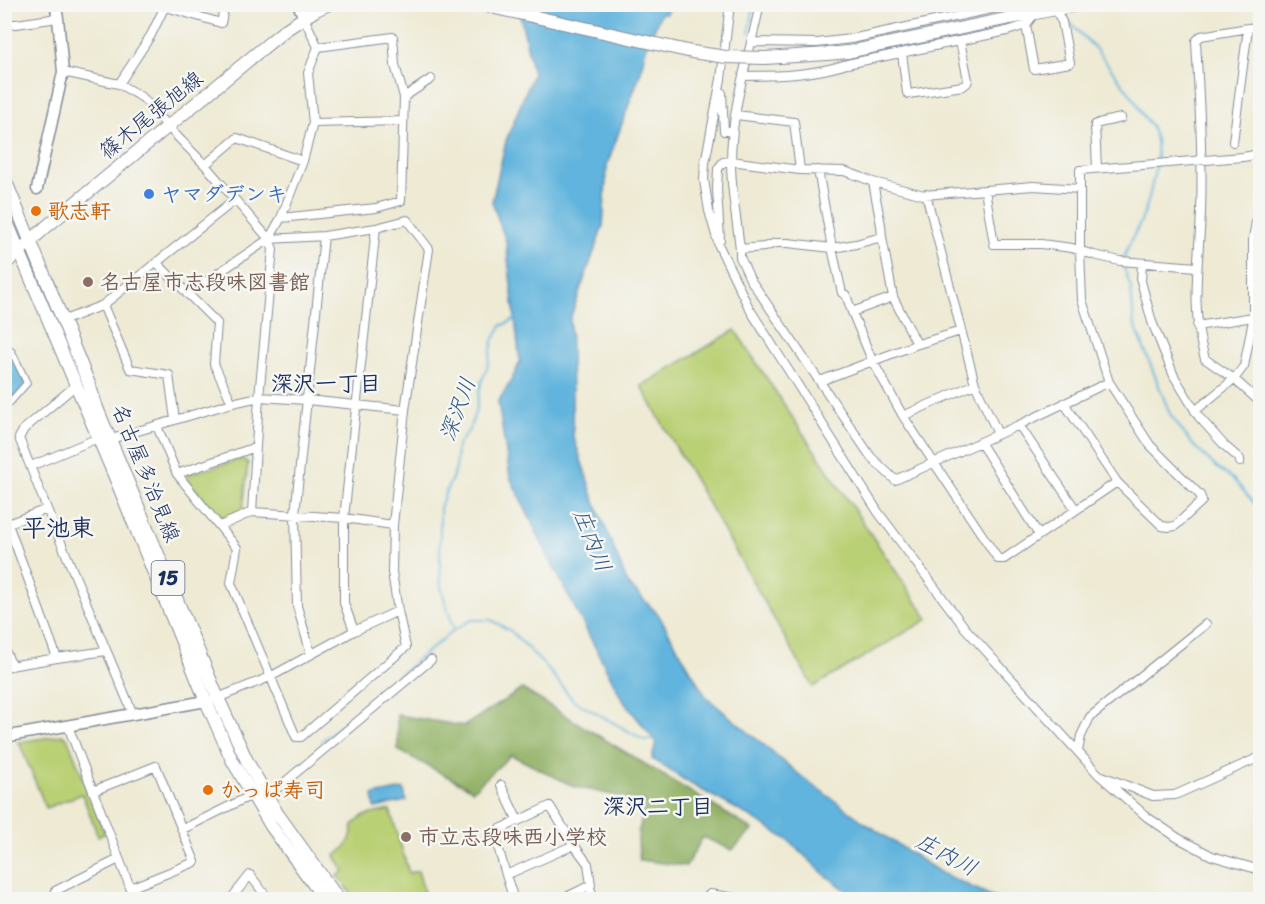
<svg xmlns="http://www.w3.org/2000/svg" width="1265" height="904" font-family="Sriracha,'Klee One',sans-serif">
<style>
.green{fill:#bad074;stroke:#6a8069;stroke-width:1.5}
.forest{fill:#93b266;stroke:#577062;stroke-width:1.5}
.water{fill:#61b4dd;stroke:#3e729e;stroke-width:1.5}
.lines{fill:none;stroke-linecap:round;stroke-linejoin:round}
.stream{stroke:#61b4dd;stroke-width:2}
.pedestrian-casing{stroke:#848c99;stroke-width:8}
.minor-casing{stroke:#848c99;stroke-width:10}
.tertiary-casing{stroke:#848c99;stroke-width:13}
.secondary-casing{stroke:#848c99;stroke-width:14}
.primary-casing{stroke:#848c99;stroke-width:14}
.pedestrian{stroke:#fff;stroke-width:6}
.minor{stroke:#fff;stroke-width:8}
.tertiary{stroke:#fff;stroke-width:10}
.secondary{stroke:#fff;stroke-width:12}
.primary{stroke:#fff;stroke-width:12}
.secondary-bridge-casing{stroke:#848c99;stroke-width:14;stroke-linecap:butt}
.secondary-bridge{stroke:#fff;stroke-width:12}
.shop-dot{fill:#3f7fe0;stroke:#f6f6f2;stroke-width:2}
.food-dot{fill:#e8710a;stroke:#f6f6f2;stroke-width:2}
.education-dot{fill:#8d6e63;stroke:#f6f6f2;stroke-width:2}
.labels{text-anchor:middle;stroke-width:5;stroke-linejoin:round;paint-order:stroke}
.shield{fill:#f6f6f2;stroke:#5d6b8a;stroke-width:1.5}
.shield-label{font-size:20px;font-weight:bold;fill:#1b2f5e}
.street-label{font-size:21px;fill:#1b2f5e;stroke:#f6f6f2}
.shop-label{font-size:21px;font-weight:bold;fill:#366cbe;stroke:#f6f6f2;text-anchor:start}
.food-label{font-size:21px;font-weight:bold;fill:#c56008;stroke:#f6f6f2;text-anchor:start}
.education-label{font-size:21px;font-weight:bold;fill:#785e54;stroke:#f6f6f2;text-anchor:start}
.neighbourhood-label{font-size:22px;font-weight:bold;fill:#1b2f5e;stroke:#f6f6f2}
.water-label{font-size:22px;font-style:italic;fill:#305784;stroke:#f6f6f2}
.quarter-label{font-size:24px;font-weight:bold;fill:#1b2f5e;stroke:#f6f6f2}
</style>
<rect width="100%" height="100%" fill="#f6f6f2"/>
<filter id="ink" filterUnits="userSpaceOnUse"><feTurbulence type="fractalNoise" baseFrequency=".0167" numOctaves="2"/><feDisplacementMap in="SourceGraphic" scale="12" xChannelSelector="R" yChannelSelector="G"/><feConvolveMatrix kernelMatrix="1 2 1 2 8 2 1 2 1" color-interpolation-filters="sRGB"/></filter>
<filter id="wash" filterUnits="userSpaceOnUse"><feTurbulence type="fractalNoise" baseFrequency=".008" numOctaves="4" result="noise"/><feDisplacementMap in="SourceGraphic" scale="24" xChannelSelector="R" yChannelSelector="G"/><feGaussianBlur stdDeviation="1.35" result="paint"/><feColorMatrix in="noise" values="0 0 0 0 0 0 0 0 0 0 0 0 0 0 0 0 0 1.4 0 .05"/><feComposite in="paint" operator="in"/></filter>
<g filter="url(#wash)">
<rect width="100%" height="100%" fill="#eeead4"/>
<path class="green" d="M735 330 800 429 928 619 813 687 641 386Z
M243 459 248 463 243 510 223 517 220 516 186 480 188 474Z
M62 735 67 737 105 834 98 836 82 794 46 808 19 742Z
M390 810 409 873 418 871 426 899H355L338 876 344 871 335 856C347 848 352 839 353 825L363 816Z"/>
<path class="forest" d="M522 689 753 830 732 850 703 837 686 866 639 860 638 834 646 802 575 787 511 755 473 790 398 750 397 715 464 726Z"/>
<path class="water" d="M518 5H668L667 14 661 13 645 51 641 71 607 165 603 226 570 319 573 435 593 497 628 584 658 614 706 697 801 776 865 823 941 873 998 899H858L824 874 788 840 744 813 691 784 652 759 656 742 622 699 548 556 510 477 498 402 511 381 520 362 506 241 492 202 506 141 533 74Z
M5 345 12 352 27 383 5 409Z
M404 789 406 801 375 808 373 795Z"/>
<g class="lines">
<path class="stream" d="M1067 20 1095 48 1135 100 1142 114 1152 127 1156 140 1157 160
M749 33 754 4
M1124 259C1128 243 1134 236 1141 221 1149 204 1152 184 1156 166
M1123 265 1131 288 1134 323 1170 414 1191 443 1217 468 1233 479 1255 504 1260 500
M454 630 471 620H491L511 631 547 668 573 700 644 740 654 739
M322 741 417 660 454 630 441 588 440 563V508L445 494 456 469 457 446 469 430 476 410 481 383 488 365 493 341 501 326 516 319"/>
</g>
</g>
<g filter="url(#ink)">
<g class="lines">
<defs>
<path id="pedestrian" d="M4 345 12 352 27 383 4 409"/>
<path id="minor" d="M730 4 721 79 705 163 704 180 709 211 719 246 749 308 878 512 965 628 1099 775 1147 817 1178 838 1212 856 1260 870
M760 4C749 56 731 109 731 162 731 191 737 220 740 249L764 247 776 243H788L832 248 856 244 882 237 881 225 873 182
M166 7 221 23 225 4
M4 24H16L58 18
M1026 25 1034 69 1070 63 1062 22 1056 10 1043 4
M1260 27 1248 28 1201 36 1196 41C1199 98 1203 155 1201 212 1199 262 1190 310 1205 359L1234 379 1260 402
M752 42 817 43 851 39 1010 5 1023 4
M902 53 907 93 909 94 963 86 967 83 968 80 960 41
M63 72 119 84 143 98 168 127 205 165 269 239 273 249 259 397 252 512
M744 76C779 76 813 75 847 64L1007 31 1026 25 1034 14
M119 84 151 35 166 4
M722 93 724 131H733
M404 97 431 79
M736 115 794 122 800 170
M313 123 402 121
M1233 142 1248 28
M205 165 237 138 303 161
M1097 168 1095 125 1099 123 1121 118
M818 170 832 248 842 293 846 295 852 312 893 297 882 237
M985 190 994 244H1041L1072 248 1094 255 1120 261 1197 267
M926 194 975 384 998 434
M281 218 376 208 401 201 404 97 395 65 393 37 318 47
M720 240 717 189 718 169 723 162 731 161 800 170 844 171 861 177 873 182 924 195 1033 186 1080 189V170L1243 157 1260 154
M740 249V257L750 279 871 457 895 480 1019 425 1109 382
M157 263 217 323 214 364 232 403
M1142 263 1141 281 1152 322 1174 376 1199 417 1225 446 1240 459V462
M187 294 269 239 281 218 303 161 313 123 308 73 318 47 304 18
M893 297 917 344
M103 305 130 369 169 375 175 420
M852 312 872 360 903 416 998 559H1004L1117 482
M62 321 103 305 235 200
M1197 326 1253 317
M820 381 915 345 961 331
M76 385 24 429 19 438 47 509 133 714
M1064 403 1117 482 1162 526 1169 527 1175 526 1202 501 1200 495 1150 445 1109 382 1082 300 1080 251V189
M1195 411 1234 379 1244 366 1253 320V239L1260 198
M903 416 975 384
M1019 425 1076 510
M157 426 177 474 237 548 231 583 296 737H301L406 647 398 611 392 572 393 525 405 410 429 249 407 220 376 228 324 236 269 239
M111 439 232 403 259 397 307 400 405 410
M980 442 1039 535
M31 466 98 438
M177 474 256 447
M8 524 57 658
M5 525 47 509
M220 526 252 512 344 518 393 525
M354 631 344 603V518L376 228
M4 648 12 666
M311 654 297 606 295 514 324 236
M4 667 57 658 106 651
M215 699 270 677 354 631 398 611
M68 726 135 900
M1078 751 1081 736 1090 717 1206 624
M1102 776 1153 796 1175 795 1260 757
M501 785 518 821
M93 791 156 766 195 862 130 888
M267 797 431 660
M183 829 252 795
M506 875 574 845
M589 886 595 900
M57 900 55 891 119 859
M230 900 250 875 269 900
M514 900 506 875 494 832 550 806 574 845 588 864 591 885 560 900
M704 900 710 894 748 900"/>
<path id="tertiary" d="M298 4 304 18
M37 189 63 72 58 18 55 4
M4 737 206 701"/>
<path id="secondary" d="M1010 18 1081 4
M4 265 46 227 285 30 316 10 329 4"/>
<path id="primary" d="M4 177 89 384 97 408 218 698 248 763 277 813 339 900
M4 215 117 482 206 701 232 760 271 826 325 900"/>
</defs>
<use href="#pedestrian" class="pedestrian-casing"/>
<use href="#minor" class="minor-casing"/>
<use href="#tertiary" class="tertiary-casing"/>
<use href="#secondary" class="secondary-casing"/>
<use href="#primary" class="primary-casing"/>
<use href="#pedestrian" class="pedestrian"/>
<use href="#minor" class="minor"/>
<use href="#tertiary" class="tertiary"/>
<use href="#secondary" class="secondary"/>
<use href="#primary" class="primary"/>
<defs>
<path id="secondary-bridge" d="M478 4 692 52 726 57 765 58 827 54 848 52 1010 18"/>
</defs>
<use href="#secondary-bridge" class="secondary-bridge-casing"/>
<use href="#secondary-bridge" class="secondary-bridge"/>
</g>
</g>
<circle class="shop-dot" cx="149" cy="194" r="6"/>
<g class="food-dot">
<circle cx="36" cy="211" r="6"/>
<circle cx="208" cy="790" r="6"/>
</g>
<g class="education-dot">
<circle cx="88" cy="282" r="6"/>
<circle cx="406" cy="837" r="6"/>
</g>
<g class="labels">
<rect class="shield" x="151.5" y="561" width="33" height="34" rx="4.5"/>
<g class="shield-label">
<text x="168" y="585">15</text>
</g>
<g class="street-label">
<text transform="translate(151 115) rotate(-39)" y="7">篠木尾張旭線</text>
<text transform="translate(146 473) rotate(68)" y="7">名古屋多治見線</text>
</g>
<g class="shop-label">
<text x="161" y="201">ヤマダデンキ</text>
</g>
<g class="food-label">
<text x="48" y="218">歌志軒</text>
<text x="220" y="797">かっぱ寿司</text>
</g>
<g class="education-label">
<text x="100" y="289">名古屋市志段味図書館</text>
<text x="418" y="844">市立志段味西小学校</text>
</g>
<g class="neighbourhood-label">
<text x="326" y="391">深沢一丁目</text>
<text x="658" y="814">深沢二丁目</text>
</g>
<g class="water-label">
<text transform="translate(457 409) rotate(-70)" y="8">深沢川</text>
<text transform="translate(593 540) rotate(68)" y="8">庄内川</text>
<text transform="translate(947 854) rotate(28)" y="8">庄内川</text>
</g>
<g class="quarter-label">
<text x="58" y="536">平池東</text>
</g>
</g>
<rect width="1265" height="904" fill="none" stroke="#f6f6f2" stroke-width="24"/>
</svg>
